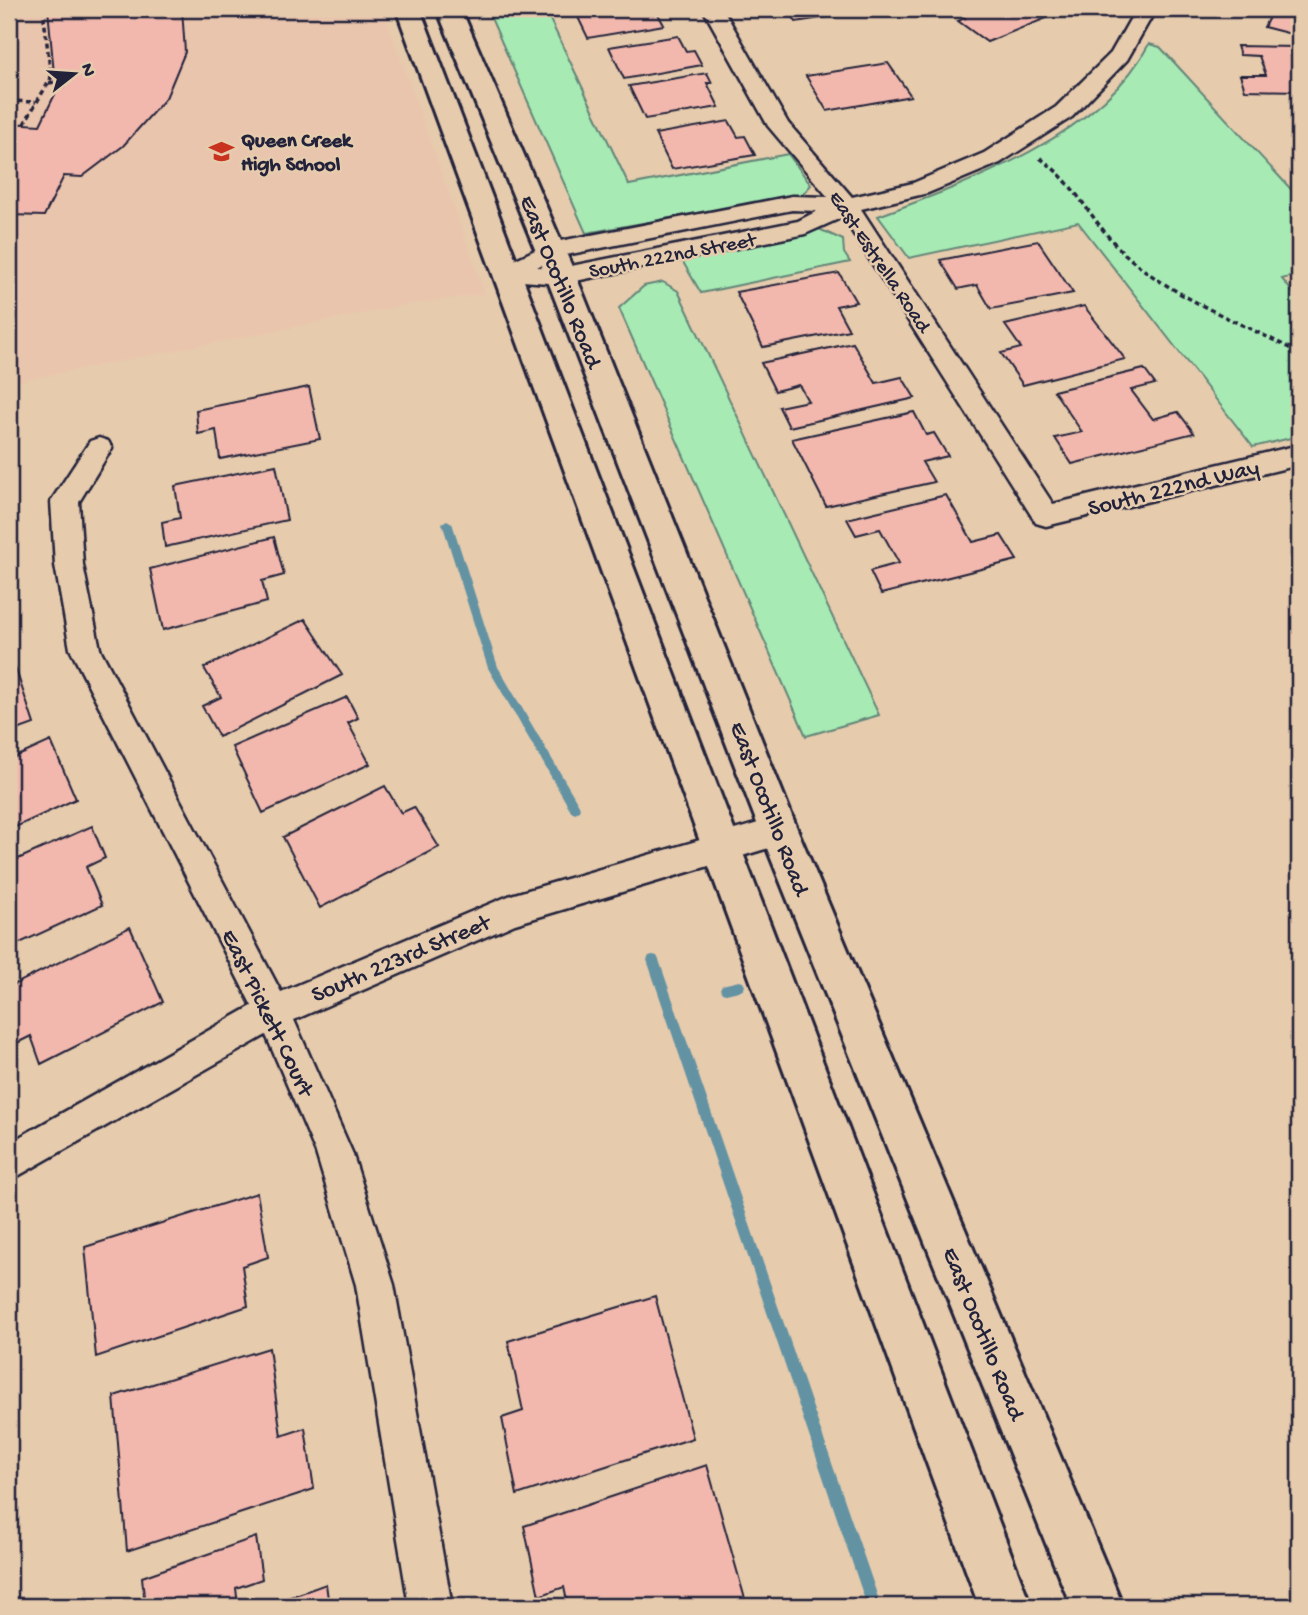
<svg xmlns="http://www.w3.org/2000/svg" width="1308" height="1615" font-family="'Gochi Hand',sans-serif">
<style>
.built{fill:#eac5ad}
.green{fill:#a7eab4;stroke:#648678;stroke-width:2}
.lines{fill:none;stroke-linecap:round;stroke-linejoin:round}
.stream{fill:#6393a3;fill-rule:evenodd}
.building{fill:#f2b8ad;stroke:#22223b;stroke-width:2}
.street-casing{stroke:#22223b;stroke-width:5}
.secondary-casing{stroke:#22223b;stroke-width:6}
.path{stroke:#22223b;stroke-width:3.5;stroke-dasharray:5 3.5;stroke-linecap:butt}
.street{fill:#e6cbad;fill-rule:evenodd}
.secondary{fill:#e6cbad;fill-rule:evenodd}
.labels{text-anchor:middle;stroke-width:5;stroke-linejoin:round;paint-order:stroke}
.far-poi-label{font-size:21px;font-weight:bold;fill:#22223b;stroke:#e6cbad;text-anchor:start}
.far-street-label{font-size:21px;fill:#22223b;stroke:#e6cbad}
.street-label{font-size:24px;fill:#22223b;stroke:#e6cbad}
</style>
<rect width="100%" height="100%" fill="#e6cbad"/>
<filter id="ink" filterUnits="userSpaceOnUse"><feTurbulence type="fractalNoise" baseFrequency=".0143" numOctaves="2"/><feDisplacementMap in="SourceGraphic" scale="14" xChannelSelector="R" yChannelSelector="G"/><feConvolveMatrix kernelMatrix="1 2 1 2 8 2 1 2 1" color-interpolation-filters="sRGB"/></filter>
<g filter="url(#ink)">
<path class="built" d="M9 9H383L485 294 411 304 9 383Z"/>
<path class="green" d="M487 9H545L629 185 788 154 811 185 802 195 586 233Z
M1149 44 1160 47 1299 198V274L1282 279 1299 300V436L1253 447 1078 222 909 258 878 216C969 183 1102 135 1149 44Z
M819 229 843 240 844 253 850 262 701 293 680 257Z
M663 282 678 291 879 715 806 736 619 308 644 286Z"/>
<g class="lines">
<path class="stream" d="M447 520 452 523 498 667 579 805 580 808 579 811 575 813 571 811 488 668 442 523Z
M653 955 657 956 659 960 881 1606H867L647 960 649 956Z
M739 981 743 982 745 986 743 990 726 994 722 993 720 989 722 985Z"/>
</g>
<path class="building" d="M48 9H182L185 52 166 98 123 146 82 177 64 176 44 216 9 215V123L40 125 58 88 64 87 61 72 54 74Z
M574 9H640L643 14 657 12 664 25 588 38Z
M788 9H837L841 15 796 22Z
M964 9H1037L1049 17 987 42 958 21 965 18 956 12Z
M1273 9H1299V36L1264 27Z
M678 36 686 51 694 50 702 65 624 79 609 47Z
M1237 46 1299 47V91L1245 90 1240 75H1266L1259 56 1240 55Z
M888 63 911 96 827 111 806 76Z
M707 73 712 83H707L719 107 645 119 629 86Z
M729 121 738 137 745 136 755 155 672 169 655 134Z
M1038 241 1073 293 991 309 977 285 958 289 940 260Z
M839 273 856 302 836 306 849 330 763 347 736 292Z
M1084 306 1125 359 1023 385 1001 353 1021 348 1005 325Z
M853 343 876 383 902 377 915 398 789 427 779 407 808 401 799 385 775 391 761 363Z
M1144 369 1155 384 1131 390 1153 419 1178 412 1194 433 1072 464 1055 438 1082 432 1054 391Z
M309 387 320 439 220 459 216 430 198 434 196 410Z
M914 412 926 435 934 433 948 456 922 462 934 482 826 506 792 439Z
M276 465 287 520 165 547 162 522 180 518 175 486Z
M946 495 973 542 1001 535 1017 560 881 594 870 571 899 563 880 529 856 535 847 519Z
M274 537 284 575 262 581 267 602 163 630 150 569Z
M305 619 342 675 219 737 202 706 221 697 204 668Z
M15 667 34 724 9 733V669Z
M347 697 358 718 348 723 370 764 263 813 232 747Z
M51 741 76 799 9 830V760Z
M385 786 401 813 414 807 439 847 320 908 283 837Z
M92 826 105 858 86 867 102 905 9 948V863Z
M130 927 163 1002 41 1064 31 1036 15 1044 9 1026V987Z
M257 1193 268 1257 242 1266 248 1306 96 1357 85 1247Z
M655 1296 693 1438 517 1495 502 1418 523 1411 508 1341Z
M269 1348 281 1436 305 1428 314 1489 127 1551 114 1396Z
M707 1465 747 1606H568L564 1587 539 1596 524 1526Z
M256 1537 262 1579 236 1588 238 1606H145L142 1577Z
M326 1584 329 1606H265Z"/>
<g class="lines">
<defs>
<path id="street" d="M703 9H723L788 123 852 197 913 183 984 153 1056 107 1111 53 1136 9H1156L1127 60 1072 117 1000 163 928 193 861 209 1053 504 1299 445V465L1046 526 1036 523 843 217 805 234 561 284 498 279 494 273 498 267 513 266 516 259 550 243 792 196 828 197 768 126ZM792 210 817 211 798 221 561 268 537 267 556 257Z
M99 438 108 441 112 448 79 502 83 565 100 649 281 992 511 895 779 817 790 821 795 831 790 841 779 845 515 924 294 1020 352 1152 394 1285 452 1606H409L356 1285 316 1153 266 1035 9 1181V1143L252 1006 70 649 55 565 51 501 90 441Z"/>
<path id="secondary" d="M396 9H420L1031 1606H979Z
M437 9H461L576 276 798 831 1123 1606H1071L760 831 546 276Z"/>
</defs>
<use href="#street" class="street-casing"/>
<use href="#secondary" class="secondary-casing"/>
<path class="path" d="M49 83 62 81
M9 101 36 102
M24 124 51 78 43 9
M1040 158C1077 184 1093 225 1125 254 1174 299 1241 322 1299 353"/>
<use href="#street" class="street"/>
<use href="#secondary" class="secondary"/>
</g>
</g>
<defs>
<symbol id="school-bare" viewBox="-9 -9 18 18"><path d="M0-5L7-2L0 1L-7-2ZM-4 1L0 2.5L4 1V4Q0 6-4 4Z" fill="#c8321e" stroke="#e6cbad" stroke-width="2.5" paint-order="stroke"/></symbol>
</defs>
<g fill-rule="evenodd">
<use href="#school-bare" x="204" y="134" width="35" height="35"/>
</g>
<g class="labels">
<g class="far-poi-label">
<text x="241" y="146">Queen Creek<tspan x="241" dy="24">High School</tspan></text>
</g>
<g class="far-street-label">
<text transform="translate(672 254) rotate(-11)" y="7">South 222nd Street</text>
<text transform="translate(881 261) rotate(56)" y="7">East Estrella Road</text>
</g>
<g class="street-label">
<text transform="translate(562 281) rotate(68)" y="8">East Ocotillo Road</text>
<text transform="translate(1173 486) rotate(-14)" y="8">South 222nd Way</text>
<text transform="translate(771 808) rotate(69)" y="8">East Ocotillo Road</text>
<text transform="translate(400 957) rotate(-23)" y="8">South 223rd Street</text>
<text transform="translate(269 1012) rotate(64)" y="8">East Pickett Court</text>
<text transform="translate(985 1333) rotate(68)" y="8">East Ocotillo Road</text>
</g>
</g>
<rect width="1308" height="1615" fill="none" stroke="#e6cbad" stroke-width="35"/>
<rect x="18" y="18" width="1273" height="1580" fill="none" stroke="#22223b" stroke-width="2.5" filter="url(#ink)"/>
<g transform="translate(74 74) rotate(73)" stroke="#e6cbad" stroke-width="5" paint-order="stroke">
<path d="M0-5L12 26L0 18L-12 26Z" fill="#22223b"/>
<text y="-10" font-size="19" font-weight="bold" text-anchor="middle" fill="#22223b">N</text>
</g>
</svg>
